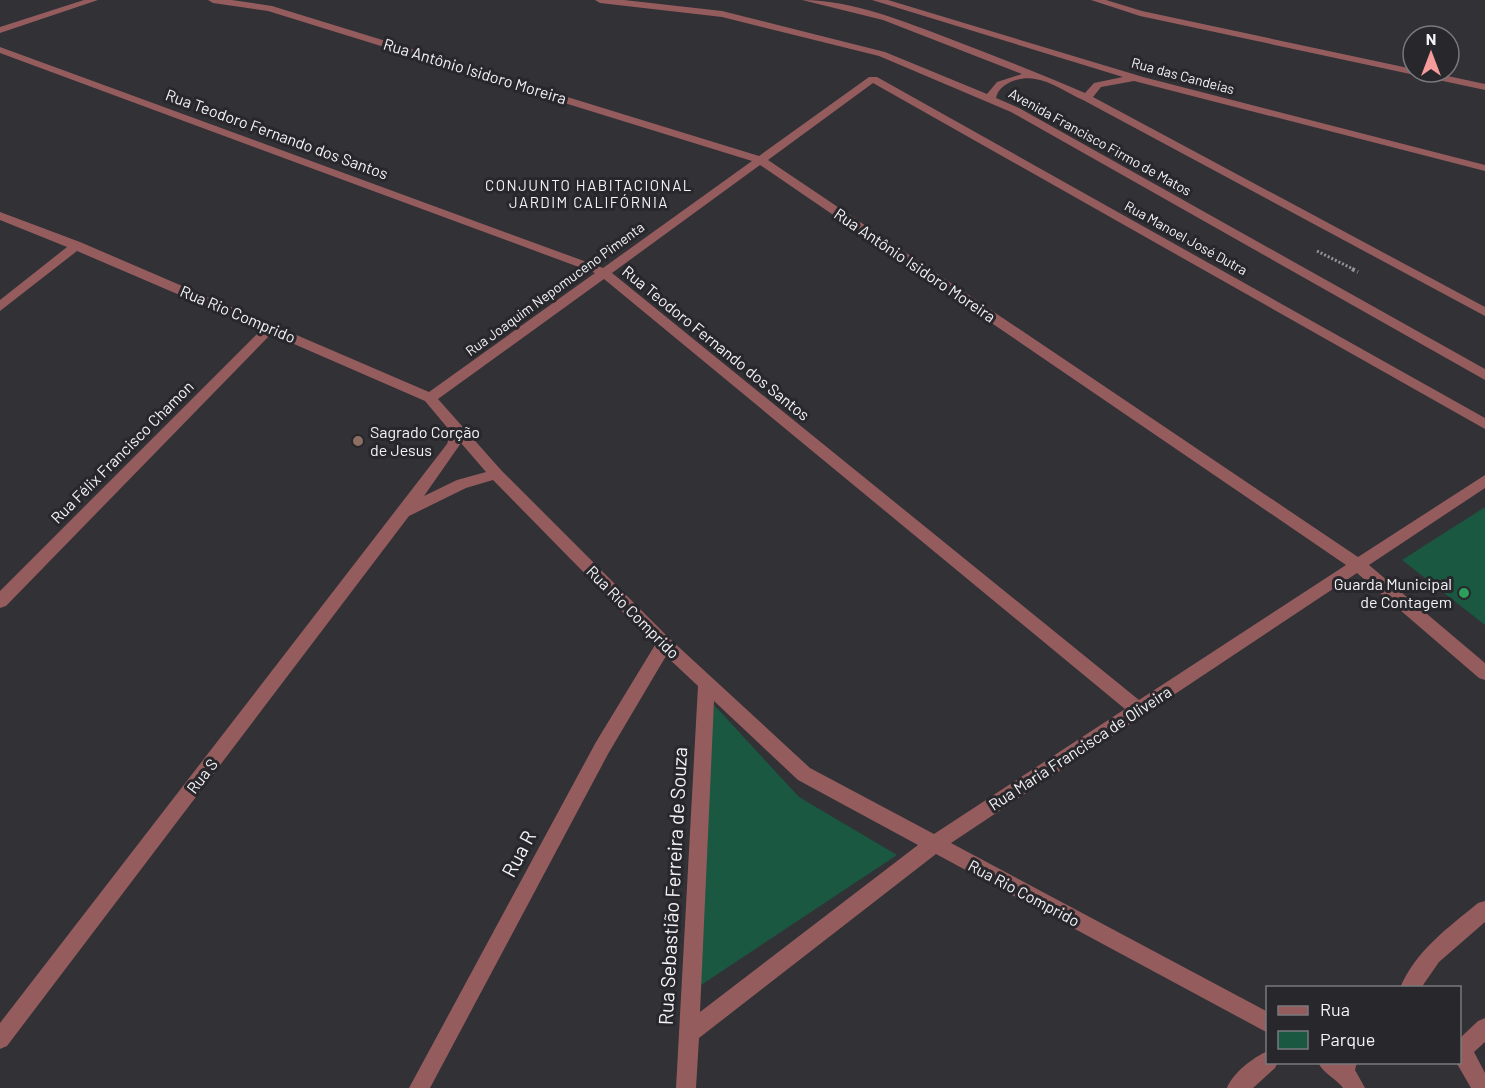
<svg xmlns="http://www.w3.org/2000/svg" width="1485" height="1088" font-family="Barlow,sans-serif">
<style>
.green{fill:#1a5841}
.lines{fill:none;stroke-linecap:round;stroke-linejoin:round}
.path-far1{stroke:#949498;stroke-width:3;stroke-dasharray:2 2;stroke-linecap:butt}
.path{stroke:#949498;stroke-width:4;stroke-dasharray:3 3;stroke-linecap:butt}
.minor{fill:#955c5e;fill-rule:evenodd}
.education-dot{fill:#8d6e63;stroke:#27272c;stroke-width:2}
.leisure-dot{fill:#2e9e5b;stroke:#27272c;stroke-width:2}
.labels{text-anchor:middle;stroke-width:6;stroke-linejoin:round;paint-order:stroke}
.far-street-label{font-size:14px;fill:#f3f3f7;stroke:#27272c}
.far-neighbourhood-label{font-size:15px;letter-spacing:1.5px;fill:#f3f3f7;stroke:#27272c}
.street-label{font-size:16px;fill:#f3f3f7;stroke:#27272c}
.poi-label{font-size:16px;fill:#f3f3f7;stroke:#27272c;text-anchor:start}
.near-street-label{font-size:20px;fill:#f3f3f7;stroke:#27272c}
</style>
<rect width="100%" height="100%" fill="#313136"/>
<path class="green" d="M1485 507V625L1402 560Z
M714 705 799 797 897 855 689 993Z"/>
<g class="lines">
<path class="path-far1" d="M1317 251 1355 270"/>
<path class="path" d="M1352 269 1358 272"/>
<path class="minor" d="M84 0H98L0 33V27Z
M208 0H232L272 6 759 156 869 77H877L1485 418V429L873 83 768 160 1358 557 1485 475V488L1369 565 1485 663V680L1479 678 1357 573 951 843 1268 1012V1033L936 854 699 1038 696 1088H676L698 686 666 656 608 754 430 1088H409L596 742 655 645 493 480 466 488 409 516 7 1046 0 1049V1023L447 444 451 432 425 401 271 334 6 606 0 608V591L261 330 77 251 0 311V300L67 247 0 220V212L80 242 429 392 595 273 0 53V47L603 268 752 161 268 11 213 3ZM760 165 1346 565 1139 700 612 273ZM604 279 1125 709 934 834 810 768 670 639 501 470 438 399ZM461 443 486 472 457 480 424 496ZM714 701 798 780 918 845 700 1012Z
M595 0H624L722 11 885 52 987 94 997 82 1022 74 883 20 802 0C854 0 905 22 953 40 997 57 1042 74 1085 93L1094 83 1123 77 872 0H888L1143 77 1485 165V171L1134 81 1101 87 1093 97 1485 307V316L1083 100C1069 94 1051 81 1035 79 1021 76 999 83 996 98L1019 108 1485 369V380L1011 112 879 56 722 17 600 3Z
M1091 0H1106L1142 11 1413 69V72H1429L1485 84V90L1140 16Z
M1485 901V922L1439 962 1421 988H1400C1416 950 1448 928 1478 903Z
M1485 1018V1042L1474 1052 1485 1073V1088H1471L1456 1062H1460V1038L1478 1021Z
M1268 1051V1062H1278L1275 1068 1253 1088H1227C1232 1074 1253 1057 1268 1051Z
M1318 1062H1357L1355 1070 1365 1088H1343C1336 1078 1323 1074 1318 1062Z"/>
</g>
<circle class="education-dot" cx="358" cy="441" r="6"/>
<circle class="leisure-dot" cx="1464" cy="593" r="6"/>
<g class="labels">
<g class="far-street-label">
<text transform="translate(1183 76) rotate(15)" y="5">Rua das Candeias</text>
<text transform="translate(1100 142) rotate(29)" y="5">Avenida Francisco Firmo de Matos</text>
<text transform="translate(1186 238) rotate(29)" y="5">Rua Manoel José Dutra</text>
<text transform="translate(555 289) rotate(-36)" y="5">Rua Joaquim Nepomuceno Pimenta</text>
</g>
<g class="far-neighbourhood-label">
<text x="589" y="191">CONJUNTO HABITACIONAL<tspan x="589" dy="17">JARDIM CALIFÓRNIA</tspan></text>
</g>
<g class="street-label">
<text transform="translate(475 71) rotate(17)" y="6">Rua Antônio Isidoro Moreira</text>
<text transform="translate(277 134) rotate(20)" y="6">Rua Teodoro Fernando dos Santos</text>
<text transform="translate(915 265) rotate(34)" y="6">Rua Antônio Isidoro Moreira</text>
<text transform="translate(238 314) rotate(23)" y="6">Rua Rio Comprido</text>
<text transform="translate(716 343) rotate(39)" y="6">Rua Teodoro Fernando dos Santos</text>
<text transform="translate(122 452) rotate(-45)" y="6">Rua Félix Francisco Chamon</text>
<text transform="translate(633 612) rotate(45)" y="6">Rua Rio Comprido</text>
<text transform="translate(1080 748) rotate(-33)" y="6">Rua Maria Francisca de Oliveira</text>
<text transform="translate(202 776) rotate(-52)" y="6">Rua S</text>
<text transform="translate(1024 893) rotate(28)" y="6">Rua Rio Comprido</text>
</g>
<g class="poi-label">
<text x="370" y="438">Sagrado Corção<tspan x="370" dy="18">de Jesus</tspan></text>
<text x="1452" y="590" text-anchor="end">Guarda Municipal<tspan x="1452" dy="18">de Contagem</tspan></text>
</g>
<g class="near-street-label">
<text transform="translate(519 854) rotate(-62)" y="7">Rua R</text>
<text transform="translate(673 886) rotate(-87)" y="7">Rua Sebastião Ferreira de Souza</text>
</g>
</g>
<rect x="1266" y="986" width="195" height="78" fill="#27272c" stroke="#79797d" stroke-width="1.5"/>
<rect x="1278" y="1006" width="30" height="9" fill="#955c5e" stroke="#79797d" stroke-width="1.5"/>
<text x="1320" y="1016" font-size="18" fill="#f3f3f7">Rua</text>
<rect x="1278" y="1031" width="30" height="18" fill="#1a5841" stroke="#79797d" stroke-width="1.5"/>
<text x="1320" y="1046" font-size="18" fill="#f3f3f7">Parque</text>
<g transform="translate(1431 54)"><circle r="28" fill="#27272c" stroke="#79797d" stroke-width="1.5"/>
<path d="M0-4.5L10 22L0 15L-10 22Z" fill="#f59b9a"/>
<text y="-9" font-size="16" font-weight="bold" text-anchor="middle" fill="#f3f3f7">N</text>
</g>
</svg>
